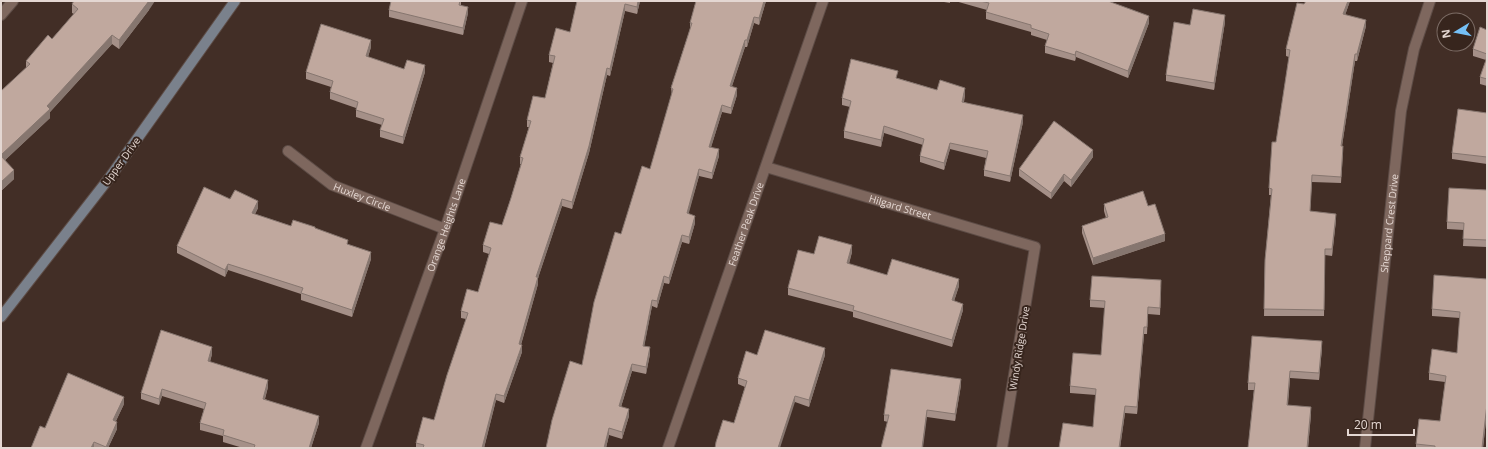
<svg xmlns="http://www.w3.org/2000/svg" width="1488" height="449" font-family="'Open Sans',sans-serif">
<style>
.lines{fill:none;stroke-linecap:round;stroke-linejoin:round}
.street-casing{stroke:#5d4c46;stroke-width:12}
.secondary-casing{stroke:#5d4c46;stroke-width:12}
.street{stroke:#7e675e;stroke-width:10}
.secondary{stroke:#7a818c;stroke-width:10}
.wall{fill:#a59088}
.shaded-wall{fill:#86766f}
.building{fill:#c0a89e;stroke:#86766f}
.labels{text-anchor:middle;stroke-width:4;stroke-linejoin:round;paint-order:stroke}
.street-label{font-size:10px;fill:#e4d7d2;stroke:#37251d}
</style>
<rect width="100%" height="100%" fill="#422e26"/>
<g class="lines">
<defs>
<g id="street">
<path d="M1 15 13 1"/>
<path id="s1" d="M288 151 332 185 445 229"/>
<path id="s2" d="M766 167 1035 247 1002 448"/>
<path id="s3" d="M366 448 445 229 522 1"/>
<path id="s4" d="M668 448 823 1"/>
<path id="s5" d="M1365 448 1401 111 1414 49 1430 1"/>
</g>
<path id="secondary" d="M1 317 110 177 235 1"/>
</defs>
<use href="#street" class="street-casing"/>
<use href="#secondary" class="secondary-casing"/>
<use href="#street" class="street"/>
<use href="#secondary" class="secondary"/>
</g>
<path class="wall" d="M391 1H461V5L468 13 463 35 389 17V10Z
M577 1H640L637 14 625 11 610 76 607 75 589 153 572 209 562 206 538 278V284L521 345 522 352 504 403 496 400 484 448H416V443L434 420 466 319 461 318V311L478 292 489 254 483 252V245L502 225 511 198 521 164H520V157L529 127H527V120L545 98 553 63 549 62V55L570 32Z
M696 1H766L759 25 754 23 747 47H745L732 86 737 95 731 114 722 112 711 147 719 156 712 179 699 176 688 214 695 223 689 244 682 242 669 284 664 283 657 308 652 306 644 346 650 354 646 374 632 371 621 407 629 416 622 439 609 435 606 448H546L582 365 621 234 650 169 672 95 671 88 690 29V23Z
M938 1H950V3Z
M955 1H1108L1149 23 1128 78 1076 57 1075 61 1045 53V46L1047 40 1031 35V32L986 19V12L987 10Z
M1306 1H1350L1345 15 1366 26 1357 61H1355L1342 146 1343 152 1341 183 1312 182 1310 211 1336 220 1332 256 1325 255 1324 316H1264L1265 260 1271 195H1269V188L1289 57 1286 56V49Z
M107 2 149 10 119 49 112 44 50 112V118L5 160 14 179 1 191V91L26 68V61L52 39 74 14 72 13V4Z
M1225 22 1214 90 1166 81V75L1190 25Z
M1487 30V86L1480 84V77L1486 60 1473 56V49Z
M371 47 368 57 404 69 425 72 403 144 380 137V130L382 125 356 117V108L330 99V92L331 87 306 79V72Z
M897 78 937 90 965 95 964 102 1023 122 1010 182 984 176V170L986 158 950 149 944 170 920 162V156L923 145 884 133 881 147 844 138V131L850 107 842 105V98Z
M1487 113V164L1452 159V153Z
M1093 157 1071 187 1064 181 1051 199 1019 176V169Z
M1487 190V247L1463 246 1464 230 1447 229V222Z
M230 199 258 208 255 214 291 226 315 229 348 245 371 259 352 317 301 300V294L228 270 225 277 177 253V246Z
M1104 204 1148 206 1165 241 1093 265 1082 233V226L1106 218 1104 211Z
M852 252 849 264 887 275 959 286 954 301 963 310 952 347 853 317V312L788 295V288L814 254Z
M1487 279V411L1483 448H1416V444L1440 421 1445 382 1429 380V373L1457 353 1460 318 1432 316V309Z
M1161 287 1160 315 1148 314 1147 334H1144L1137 414 1125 413 1120 448H1059L1093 427 1096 395 1070 393V386L1101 355 1105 308 1090 307V300Z
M1322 348 1319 380 1290 378 1288 405 1311 414 1308 448H1248L1254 390H1248V383Z
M212 354 210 362 268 387 265 399 319 423 311 448H243L223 442V436L200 430V423L204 409 162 396 159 405 141 399V393Z
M757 355H825L809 407 795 402 734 423 745 387 738 384V378Z
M961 385 955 421 927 417 888 422 884 421V415Z
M124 404 116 421 117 429 108 448H31L45 428Z"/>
<path class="shaded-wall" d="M149 1H155L149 10 119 49V40Z
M638 1H640L637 14V7Z
M764 1H766L759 25V18Z
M1348 1H1350L1343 21V14Z
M625 4V11L610 76V69Z
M468 7V13L463 35V28Z
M1225 15V22L1214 90V83Z
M1149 16V23L1128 78V71Z
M754 17V23L747 47V40Z
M1366 20V26L1357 61V54Z
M112 35V44L50 112V118L1 164V155L47 106Z
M371 40V47L366 63V56Z
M745 40V47L730 92V86Z
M1076 51V57L1075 61V55Z
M1355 54V61L1341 152V146Z
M425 65V72L403 144V137Z
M607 68V75L589 153 572 209V202Z
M737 88V95L731 114V108Z
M965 88V95L962 109V102Z
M722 105V112L709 154V147Z
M1023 115V122L1010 182V176Z
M884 126V133L881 147V140Z
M950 143V149L944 170V163Z
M719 149V156L712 179V173Z
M1093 150V157L1071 187V180Z
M699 169V176L687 220V213Z
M14 170V179L1 191V182Z
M1064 174V181L1051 199V193Z
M562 199V206L538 278V284L519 351V344L536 277Z
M258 201V208L252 220V213Z
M1336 214V220L1332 256V249Z
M695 216V223L689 244V237Z
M1165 234V241L1093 265V258Z
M682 235V242L669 284V278Z
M852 245V252L847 270V263Z
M371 252V259L352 317V310Z
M228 264V270L225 277V270Z
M664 276V283L657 308V301Z
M959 279V286L952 307V300Z
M652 300V306L643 353V346Z
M963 304V310L952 347V340Z
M1144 327V334L1137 414V407Z
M1322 341V348L1319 380V373Z
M522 345V352L504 403V396Z
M212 347V354L208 368V361Z
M650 347V354L646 374V367Z
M825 348V355L809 407V400Z
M632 364V371L619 413V406Z
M1290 371V378L1287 411V405Z
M961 379V385L955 421V414Z
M268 380V387L263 405V399Z
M162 389V396L159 405V399Z
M496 394V400L484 448H482Z
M795 396V402L780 448H778Z
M124 397V404L113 427V420Z
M1487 404V411L1483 448H1482Z
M1125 406V413L1120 448H1119Z
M1311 407V414L1308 448H1307Z
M629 409V416L622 439V432Z
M927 410V417L923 448H922Z
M319 416V423L311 448H309Z
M117 422V429L108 448H106Z
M609 428V435L606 448H604Z
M94 442V448H91Z"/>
<path class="building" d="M74 1H106L107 2 108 1H149L119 40 112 35 47 106 50 109 1 155V91L30 64 26 61 48 35 52 39 78 9 72 4Z
M391 1H460L459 5 468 7 463 28 389 10Z
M577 1H638L637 7 625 4 610 69 607 68 589 146 572 202 562 199 536 277H538L519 344 522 345 504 396 496 394 482 448H423L424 445 416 443 423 417 434 420 447 375 468 313 461 311 467 289 478 292 491 248 483 245 490 222 502 225 511 198 523 158 520 157 531 121 527 120 533 96 545 98 555 56 549 55 556 28 570 32Z
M696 1H764L759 18 754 17 747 40H745L730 86 737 88 731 108 722 105 709 147 719 149 712 173 699 169 687 213 695 216 689 237 682 235 669 278 664 276 657 301 652 300 643 346 650 347 646 367 632 364 619 406 629 409 622 432 609 428 604 448H546L552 420 570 361 582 365 594 302 615 232 621 234 642 166 650 169 673 89 671 88 692 23H690Z
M980 1H1108L1149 16 1128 71 1076 51 1075 55 1045 46 1049 34 1031 28V25L986 12 989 3Z
M1306 1H1348L1343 14 1366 20 1357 54H1355L1341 146H1343L1341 177 1312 175 1310 211 1336 214 1332 249H1325L1324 310 1264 309 1265 260 1272 189 1269 188 1272 142H1276L1290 50 1286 49 1297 3 1304 4Z
M1193 9 1225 15 1214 83 1166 75 1174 22 1190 25Z
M321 24 371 40 366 56 404 69 407 60 425 65 403 137 380 130 384 119 356 110 358 102 330 92 333 81 306 72Z
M1480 27 1487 30V54L1473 49Z
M1487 57V79L1480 77Z
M851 59 898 71 896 78 937 90 940 80 965 88 962 102 1023 115 1010 176 984 170 988 151 950 143 944 163 920 156 924 139 884 126 881 140 844 131 851 101 842 98Z
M1458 109 1487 113V157L1452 153Z
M1054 121 1093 150 1071 180 1064 174 1051 193 1019 169Z
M1 156 14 170 1 182Z
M204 187 230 199 235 190 258 201 252 213 291 226 293 220 315 227V228L348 240 347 244 371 252 352 310 301 293 303 288 228 264 225 270 177 246Z
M1449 188 1487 190V240L1463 239 1464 223 1447 222Z
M1143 191 1148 206 1155 204 1165 234 1093 258 1082 226 1108 217 1104 204Z
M819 236 852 245 847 263 887 275 892 259 959 279 952 300 963 304 952 340 853 310 854 306 788 288 798 250 814 254Z
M1434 275 1487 279V404L1482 448H1435V446L1416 444 1419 419 1440 421 1446 376 1429 373 1432 349 1457 353 1460 312 1432 309Z
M1092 276 1161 280 1160 308 1148 307 1147 327H1144L1137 407 1125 406 1119 448H1059L1063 423 1093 427 1096 389 1070 386 1073 353 1101 355 1105 301 1090 300Z
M161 330 212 347 208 361 268 380 263 399 319 416 309 448H254L255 445 223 435 224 430 200 423 206 403 162 389 159 399 141 393Z
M765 330 825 348 809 400 795 396 778 448H715L716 442 723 420 734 423 747 381 738 378 746 351 757 355Z
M1252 336 1322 341 1319 373 1290 371 1287 405 1311 407 1307 448H1248L1255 383H1248Z
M891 369 961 379 955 414 927 410 922 448H923H881L889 415H884Z
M68 373 124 397 113 420 117 422 106 447 94 442 91 448H31L40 426 45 428Z"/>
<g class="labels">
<g class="street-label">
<text transform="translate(121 161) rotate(-54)" y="4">Upper Drive</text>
<text dy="4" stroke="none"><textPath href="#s1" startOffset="88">Huxley Circle</textPath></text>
<text dy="4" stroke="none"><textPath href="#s2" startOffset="140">Hilgard Street</textPath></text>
<text dy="4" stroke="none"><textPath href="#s5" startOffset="226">Sheppard Crest Drive</textPath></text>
<text dy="4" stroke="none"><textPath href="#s3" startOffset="237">Orange Heights Lane</textPath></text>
<text dy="4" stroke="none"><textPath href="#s4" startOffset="237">Feather Peak Drive</textPath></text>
<text transform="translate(1019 348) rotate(-81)" y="4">Windy Ridge Drive</text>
</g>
</g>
<rect width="1488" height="449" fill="none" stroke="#e4d7d2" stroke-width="4"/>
<g transform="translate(1456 32) rotate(260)"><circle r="19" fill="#37251d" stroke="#7c6c65"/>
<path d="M0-3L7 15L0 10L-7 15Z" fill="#75c0f6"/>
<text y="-6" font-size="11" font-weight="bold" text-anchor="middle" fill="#e4d7d2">N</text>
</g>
<path d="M1348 429v6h66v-6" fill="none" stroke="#e4d7d2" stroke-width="2"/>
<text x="1354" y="429" font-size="12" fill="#e4d7d2" stroke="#37251d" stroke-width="3" paint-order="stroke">20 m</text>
</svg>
